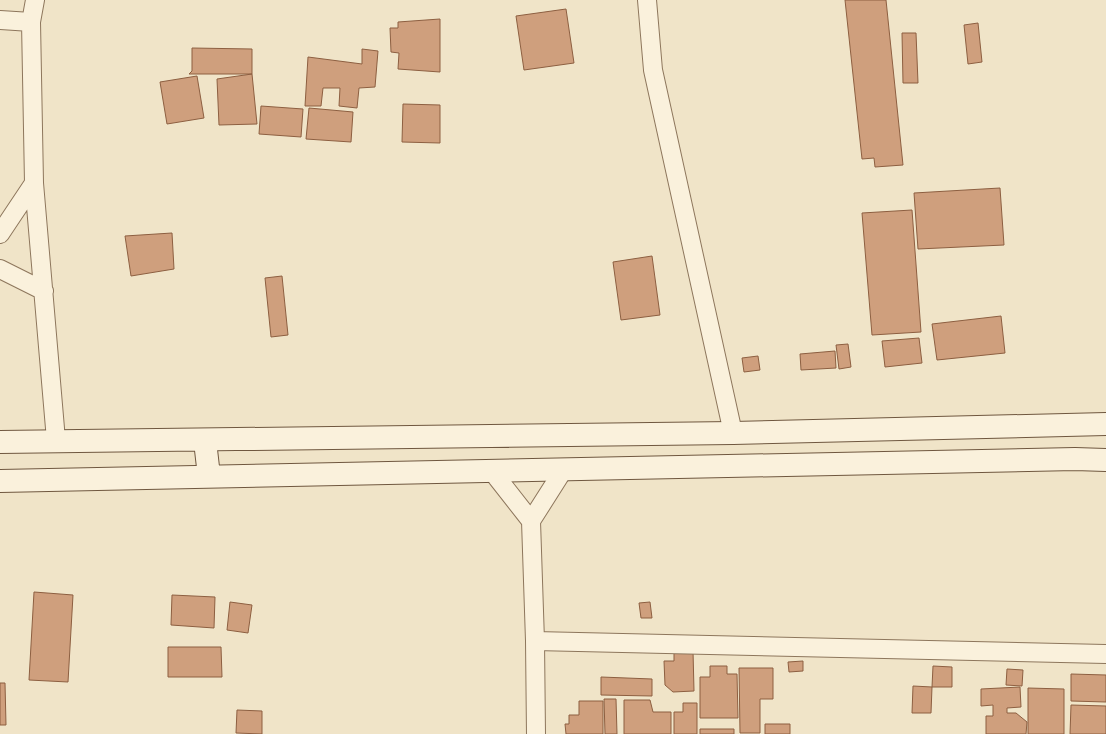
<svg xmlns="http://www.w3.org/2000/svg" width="1106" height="734" font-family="'Noto Serif',serif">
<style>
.building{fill:#cf9f7d;stroke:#8d5f41}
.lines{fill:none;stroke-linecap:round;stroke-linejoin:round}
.street-casing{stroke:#8d765c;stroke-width:20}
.secondary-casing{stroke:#6f573f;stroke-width:24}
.street{stroke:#faf1dc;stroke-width:18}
.secondary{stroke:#faf1dc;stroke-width:22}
</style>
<rect width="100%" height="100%" fill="#f0e4c8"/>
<path class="building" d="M845 0H886L903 165 875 167 874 158 862 159Z
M566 9 574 63 524 70 516 16Z
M440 19V72L398 69 399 53 391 52 390 28H398V22Z
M978 23 982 62 968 64 964 25Z
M902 33H916L918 83H903Z
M192 48 252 49V74H189L192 71Z
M362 49 378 51 375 87 359 88 357 108 339 106 340 88H323L321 106H305L308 57 362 64Z
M252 74 257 124 219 125 217 79Z
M197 76 204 118 167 124 160 82Z
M403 104 440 105V143L402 142Z
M261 106 303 109 301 137 259 134Z
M309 108 353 112 351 142 306 139Z
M1000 188 1004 245 918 249 914 193Z
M912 210 921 332 872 335 862 213Z
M172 233 174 269 131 276 125 236Z
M652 256 660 315 621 320 613 262Z
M282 276 288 335 271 337 265 278Z
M1001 316 1005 353 937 360 932 324Z
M919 338 922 363 885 367 882 341Z
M848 344 851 367 839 369 836 345Z
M835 351 836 368 801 370 800 354Z
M758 356 760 370 744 372 742 358Z
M34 592 73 595 68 682 29 680Z
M172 595 215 597 214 628 171 625Z
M230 602 252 605 248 633 227 630Z
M650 602 652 618H641L639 603Z
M168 647H221L222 677H168Z
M674 651H693L694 691 673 692 665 685 664 661H674Z
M803 661V671L789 672 788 662Z
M710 666H727V674H737L738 718H700V677H710Z
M933 666 952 667V687H932Z
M739 668H773V699H760V733H740Z
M1007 669 1023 670 1022 686 1006 685Z
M1071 674 1106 675V702L1071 701Z
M601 677 652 679V696L601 695Z
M0 683H5L6 725H0Z
M913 686 932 687 931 713H912Z
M1020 687 1021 707 1007 708V713H1016L1027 722 1026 734H986V716H993V705L981 706V689Z
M1028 688 1064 689V734H1028Z
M604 699H616L617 734H605Z
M624 700H650L653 712H671V734H624Z
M579 701H603V734H566L565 724H569V715H579Z
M683 703H697V734H674V712H683Z
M1071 705 1106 706V734H1070Z
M237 710 262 711V734L236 733Z
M765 724H790V734H765Z
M700 729H734V734H700Z"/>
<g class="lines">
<defs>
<path id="street" d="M35 0 31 22 34 183 56 440
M647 0 653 70 733 433
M0 20 31 22
M0 234 34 183
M0 269 44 291
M491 470 531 521
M535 641 1106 654
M536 734 535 641 531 521 564 469"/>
<path id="secondary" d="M205 441 209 476
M0 442 733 433 1106 424
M0 481 1075 459 1106 460"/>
</defs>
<use href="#street" class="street-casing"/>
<use href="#secondary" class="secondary-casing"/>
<use href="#street" class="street"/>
<use href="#secondary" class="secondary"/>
</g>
</svg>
